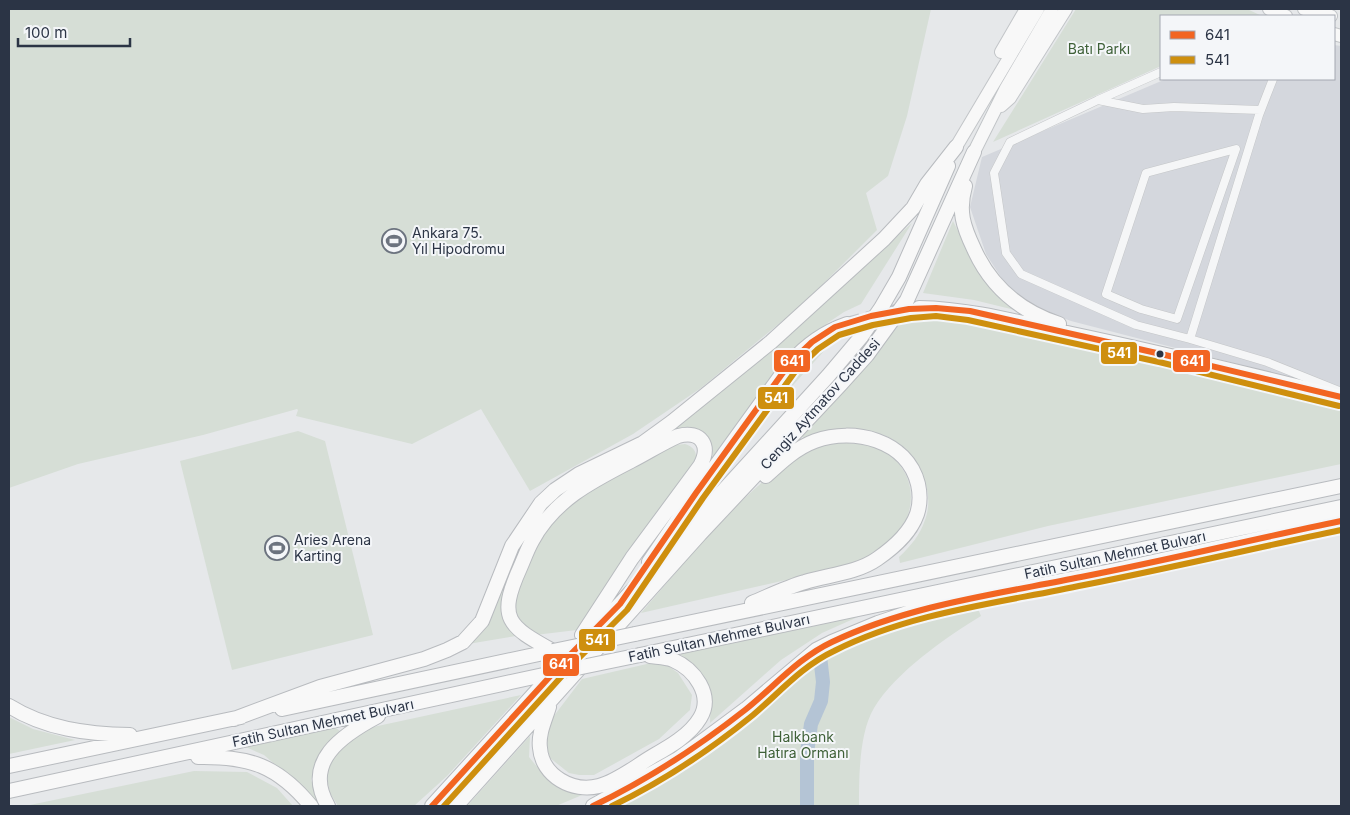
<svg xmlns="http://www.w3.org/2000/svg" width="1350" height="815" font-family="Inter,sans-serif">
<style>
.built{fill:#d4d7dd}
.green{fill:#d6ded6}
.lines{fill:none;stroke-linecap:round;stroke-linejoin:round}
.river{stroke:#b4c4d5;stroke-width:14}
.trunk-tunnel{stroke:#c1c4c9;stroke-width:14;stroke-dasharray:14 7;stroke-linecap:butt}
.minor-casing{stroke:#c4c6c8;stroke-width:9}
.primary-casing{stroke:#c2c5c8;stroke-width:14}
.trunk-casing{stroke:#b8bbbf;stroke-width:16}
.minor{stroke:#f5f6f7;stroke-width:8}
.primary{stroke:#f8f8f8;stroke-width:12}
.trunk{stroke:#f8f8f8;stroke-width:14}
.trunk-bridge-casing{stroke:#b8bbbf;stroke-width:16;stroke-linecap:butt}
.trunk-bridge{stroke:#f8f8f8;stroke-width:14}
.bus-1-casing{stroke:#f4f6f9;stroke-width:10}
.bus-2-casing{stroke:#f4f6f9;stroke-width:10}
.bus-1{stroke:#f26522;stroke-width:6}
.bus-2{stroke:#ce8f0e;stroke-width:6}
.bus-dot{fill:#2b3445;stroke:#f4f6f9;stroke-width:2}
.labels{text-anchor:middle;stroke-width:4;stroke-linejoin:round;paint-order:stroke}
.park-label{font-size:14px;fill:#3f6138;stroke:#f4f6f9}
.poi-label{font-size:14px;fill:#2b3445;stroke:#f4f6f9;text-anchor:start}
.street-label{font-size:14px;fill:#2b3445;stroke:#f4f6f9}
.line-badge{stroke:#f4f6f9;stroke-width:2}
.badge-label{font-size:14px;text-anchor:middle;font-weight:bold;fill:#fff}
</style>
<rect width="100%" height="100%" fill="#e6e8ea"/>
<path class="built" d="M1334 45 1341 46V391L1071 321 1036 308 1008 288 986 254 970 207 982 157 1166 79H1334Z"/>
<path class="green" d="M9 9H931L907 116 888 176 866 193 877 230 804 303 701 388 633 434 530 491 481 409 412 444 296 416 298 410 297 409 203 435 78 464 9 488Z
M1076 9H1247L1262 16H1161V66L993 142Z
M953 221 971 257 1019 311 974 300 923 293Z
M912 223 861 304 844 312 829 322 802 344 713 459 712 445 705 435 682 430 536 527 506 623 516 636 468 644 484 628 517 550 543 510 561 492 744 370Z
M910 311 990 320 1341 409V464L1048 526 900 563 899 557C910 547 920 535 925 520 938 486 911 441 877 433 866 431 849 429 839 431 827 432 816 436 805 439L800 435 864 368Z
M844 329 733 451 800 362 821 342Z
M298 431 325 441 373 635 232 670 180 461Z
M838 442C850 444 866 443 877 448 912 463 921 502 899 532 896 536 893 541 889 544 877 553 862 560 848 566L641 613C689 558 742 489 805 451 814 446 828 445 838 442Z
M685 444C697 448 698 456 694 467L577 630 535 635 524 628 513 611 514 591 544 531 581 493 675 445Z
M975 602 981 616C945 638 896 672 874 708 859 733 859 778 859 806H600L824 653 843 643 920 615Z
M860 616 822 633 781 660 710 723C710 715 711 706 710 699 707 680 694 665 680 654Z
M651 663 667 665 678 673 692 695 690 710 659 739 594 775H579L569 773 550 758 546 744 547 725 582 679Z
M521 695 447 776 414 806H338L330 793 327 779 329 763 348 741 373 727Z
M9 717 33 729 75 740 9 754Z
M332 725 340 731 318 758 311 780 319 802 323 806H315L294 781 264 755 241 745Z
M530 736 529 757 547 779 562 789 594 790 556 806H467Z
M194 771 247 772 277 788 293 806H25Z"/>
<g class="lines">
<path class="river" d="M807 806V753L811 724 821 701 823 682 820 656"/>
<path class="trunk-tunnel" d="M847 324 891 312 919 308"/>
<defs>
<path id="minor" d="M1098 100 1161 72
M1260 110 1174 107 1143 109 1098 100 1010 142 994 173 1006 253 1021 274 1136 325 1190 339 1267 362 1339 391
M1236 149 1177 319 1141 309 1106 294 1146 173Z
M1190 339 1259 115 1273 79"/>
<path id="primary" d="M1269 9 1286 16
M1304 9 1331 16
M1334 34 1341 36
M1001 52 1026 9
M1001 106 1010 98 1066 9
M956 147 1038 9
M974 152 1006 88 1052 9"/>
<path id="trunk" d="M965 186C958 211 963 226 974 249 991 287 1020 311 1059 324
M919 308C972 309 1021 323 1072 334 1162 353 1252 375 1341 397
M649 562 696 493 790 363C806 345 824 332 847 324
M752 603C769 596 787 587 805 582 828 575 857 573 877 559 893 548 910 534 917 514 920 505 920 493 918 484 907 440 854 427 815 441 796 448 781 462 766 476
M944 604 1116 570 1341 521
M635 634 1341 486
M553 651C508 626 497 619 520 568 524 559 527 550 532 541 554 500 592 481 631 461 647 453 662 443 678 436 702 430 711 446 700 466L632 558 582 635
M640 655 1341 507
M9 706C46 729 87 734 130 735
M549 707C545 720 538 734 540 748 542 776 573 793 599 786 618 781 636 766 653 756 669 747 690 735 700 718 714 695 694 669 673 660 667 657 657 657 650 656
M282 709 553 651
M234 719 320 687 424 659 447 650 463 642 482 621 512 546 541 503 555 490 579 474 643 443 672 422 771 342 884 239 913 208 927 184 956 147
M198 757C250 756 278 766 311 806
M9 766 241 717
M9 791 548 674
M328 806C302 762 342 735 378 716
M432 806 565 660 620 604 828 376 861 337 881 308 899 277 948 166
M456 806 700 534 840 385 867 355 907 300 974 152
M593 806 678 759 696 746 746 709 816 650 832 642 878 623 952 598"/>
</defs>
<use href="#minor" class="minor-casing"/>
<use href="#primary" class="primary-casing"/>
<use href="#trunk" class="trunk-casing"/>
<use href="#minor" class="minor"/>
<use href="#primary" class="primary"/>
<use href="#trunk" class="trunk"/>
<defs>
<path id="trunk-bridge" d="M553 651 635 634
M548 674 640 655"/>
</defs>
<use href="#trunk-bridge" class="trunk-bridge-casing"/>
<use href="#trunk-bridge" class="trunk-bridge"/>
<defs>
<path id="bus-1" d="M432 806 565 660 620 604 696 493 790 363 812 342 835 327 871 316 909 309 936 308 970 311 1161 354 1341 397
M593 806C647 780 698 747 745 710 774 687 798 658 832 642 910 605 997 594 1081 577 1168 560 1254 539 1341 521"/>
<path id="bus-2" d="M444 806 571 666 627 610 703 498 797 369 818 349 839 335 873 325 911 318 936 316 968 320 1159 362 1339 406
M612 806C662 782 710 750 753 715 779 693 802 666 834 651 912 612 1000 603 1084 585 1170 568 1255 548 1341 530"/>
</defs>
<use href="#bus-1" class="bus-1-casing"/>
<use href="#bus-2" class="bus-2-casing"/>
<use href="#bus-1" class="bus-1"/>
<use href="#bus-2" class="bus-2"/>
</g>
<defs>
<symbol id="stadium-ring" viewBox="-11 -11 22 22"><circle r="9.5" fill="#f4f6f9" stroke="#6c737f" stroke-width="1.5"/><path d="M0-5a6.5 5 0 1 0 0 10a6.5 5 0 1 0 0-10ZM-3.5-1.8h7v3.6h-7Z" fill="#6c737f"/></symbol>
</defs>
<g fill-rule="evenodd">
<use href="#stadium-ring" x="380" y="227" width="28" height="28"/>
<use href="#stadium-ring" x="263" y="534" width="28" height="28"/>
</g>
<circle class="bus-dot" cx="1160" cy="354" r="4.5"/>
<g class="labels">
<g class="park-label">
<text x="1099" y="54">Batı Parkı</text>
<text x="803" y="742">Halkbank<tspan x="803" dy="16">Hatıra Ormanı</tspan></text>
</g>
<g class="poi-label">
<text x="412" y="238">Ankara 75.<tspan x="412" dy="16">Yıl Hipodromu</tspan></text>
<text x="294" y="545">Aries Arena<tspan x="294" dy="16">Karting</tspan></text>
</g>
<g class="street-label">
<text transform="translate(820 404) rotate(-48)" y="5">Cengiz Aytmatov Caddesi</text>
<text transform="translate(1115 555) rotate(-12)" y="5">Fatih Sultan Mehmet Bulvarı</text>
<text transform="translate(719 638) rotate(-12)" y="5">Fatih Sultan Mehmet Bulvarı</text>
<text transform="translate(323 723) rotate(-12)" y="5">Fatih Sultan Mehmet Bulvarı</text>
</g>
</g>
<g class="line-badge">
<rect x="1100" y="341" width="38" height="24" rx="5" fill="#ce8f0e"/>
<rect x="773" y="349" width="38" height="24" rx="5" fill="#f26522"/>
<rect x="1172" y="349" width="39" height="24" rx="5" fill="#f26522"/>
<rect x="757" y="386" width="38" height="24" rx="5" fill="#ce8f0e"/>
<rect x="578" y="628" width="38" height="24" rx="5" fill="#ce8f0e"/>
<rect x="542" y="653" width="38" height="24" rx="5" fill="#f26522"/>
</g>
<g class="badge-label">
<text x="1119" y="358">541</text>
<text x="792" y="366">641</text>
<text x="1192" y="366">641</text>
<text x="776" y="403">541</text>
<text x="597" y="645">541</text>
<text x="561" y="669">641</text>
</g>
<rect width="1350" height="815" fill="none" stroke="#2b3445" stroke-width="20"/>
<rect x="1160" y="15" width="175" height="65" fill="#f4f6f9" stroke="#a4a8b1"/>
<rect x="1170" y="31" width="25" height="8" fill="#f26522" stroke="#a4a8b1"/>
<text x="1205" y="40" font-size="15" fill="#2b3445">641</text>
<rect x="1170" y="56" width="25" height="8" fill="#ce8f0e" stroke="#a4a8b1"/>
<text x="1205" y="65" font-size="15" fill="#2b3445">541</text>
<path d="M18 38v8h112v-8" fill="none" stroke="#2b3445" stroke-width="2.5"/>
<text x="25" y="38" font-size="15" fill="#2b3445" stroke="#f4f6f9" stroke-width="4" paint-order="stroke">100 m</text>
</svg>
